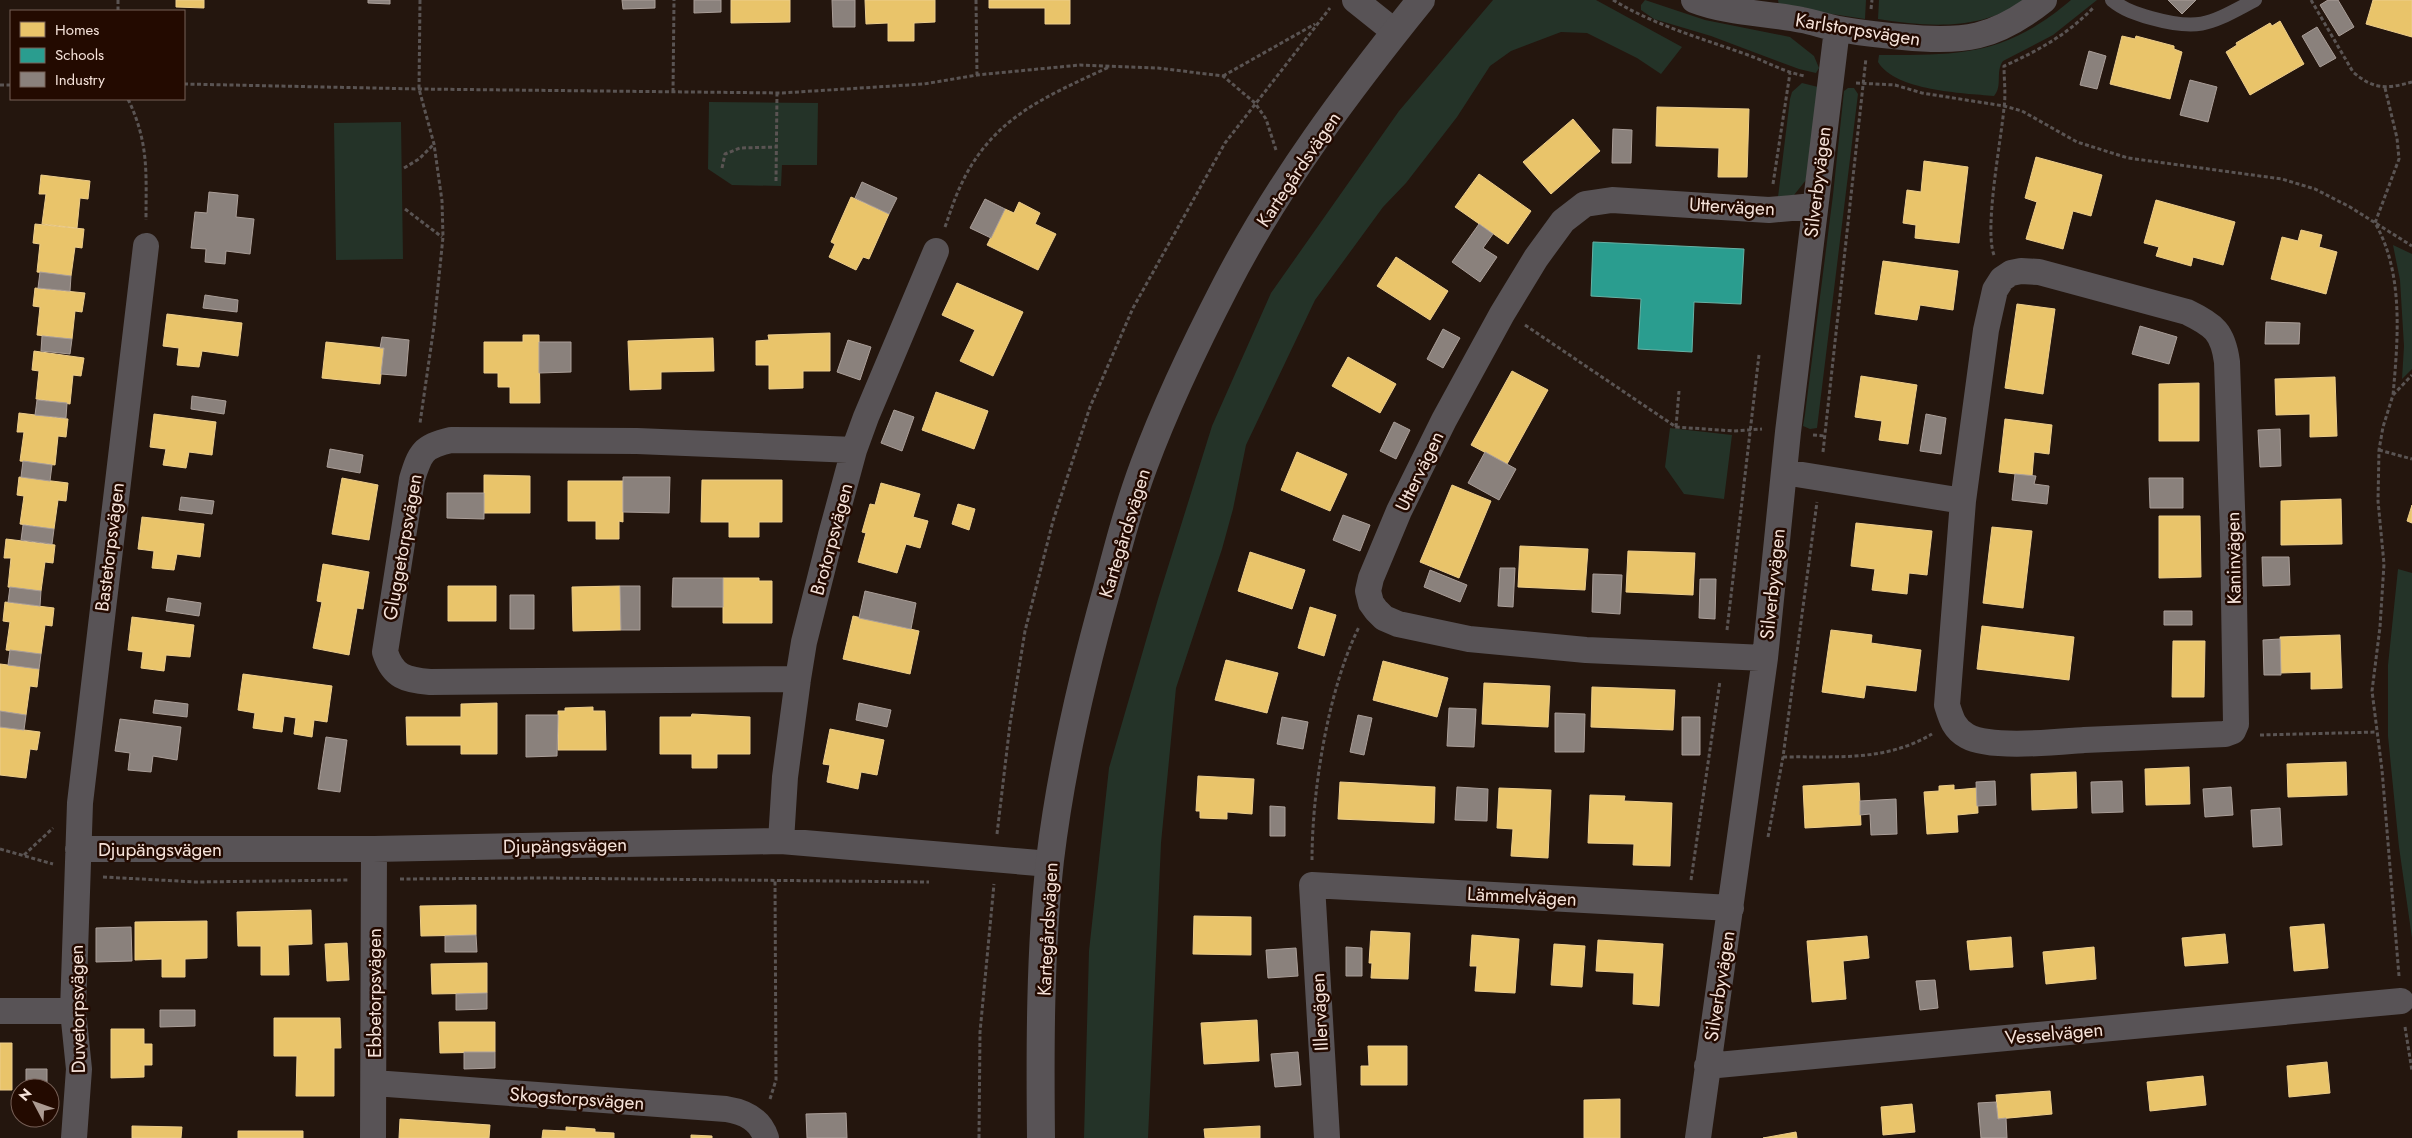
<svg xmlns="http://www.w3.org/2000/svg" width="2412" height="1138" font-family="Jost,sans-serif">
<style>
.green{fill:#243328}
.homes{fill:#e9c46a;stroke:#edcd8b}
.schools{fill:#2a9d8f;stroke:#67b2a5}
.industry{fill:#8a817c;stroke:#aa9e98}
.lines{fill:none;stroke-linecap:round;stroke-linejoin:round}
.path{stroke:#5a5453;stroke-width:3;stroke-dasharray:4 2.5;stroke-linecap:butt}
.service{stroke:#585356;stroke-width:14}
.minor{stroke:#585356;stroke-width:26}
.tertiary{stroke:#585356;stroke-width:28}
.labels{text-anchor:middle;stroke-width:5;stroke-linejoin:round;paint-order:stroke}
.street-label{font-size:19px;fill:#f5e2d9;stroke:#230a00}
</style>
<rect width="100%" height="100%" fill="#24160e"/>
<path class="green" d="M1493 0H1596L1682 47 1661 74 1637 58 1587 33 1561 32 1511 51 1490 66 1457 117 1406 183 1383 207 1315 300 1246 445 1233 509 1222 549 1176 688 1161 843 1148 1138H1084L1089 951 1109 768 1158 599 1212 426 1271 293 1399 111Z
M1645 0 1705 20 1790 37 1814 56 1819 68 1816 73 1799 69 1711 36 1654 19 1641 10V5Z
M1778 0H1866L1865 19 1779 6Z
M1879 0H2025C1981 31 1928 27 1878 19Z
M2071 0H2097L2053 35 2003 61C1995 72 2003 86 1994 96 1962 93 1896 91 1878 62L1879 55C1961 55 2005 56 2071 0Z
M1802 83 1818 87 1806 180 1794 195 1778 197 1790 99 1792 92Z
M1848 88H1854L1858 94 1817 428 1810 429 1803 426 1805 414 1833 195 1844 91Z
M709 102 818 103 817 165H782L781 186 732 185 708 169Z
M401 122 403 259 336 260 334 123Z
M2393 245 2412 254V369L2402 379 2404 346 2400 280Z
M1670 428 1732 435 1724 499 1684 494 1665 467Z
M2398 569 2412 573V938L2399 847 2388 736V665Z"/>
<path class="homes" d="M176 0H204V8L176 7Z
M731 0H790V22L731 23Z
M865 0H935V22L914 23V41H888V23L866 24Z
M989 0H1070V24H1045V8H989Z
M2373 0H2412V37L2366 24Z
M2280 21 2304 64 2250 95 2226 52 2237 45 2236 43 2270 23 2272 26Z
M2122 36 2135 39 2136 36 2174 46V49L2182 52 2170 99 2110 84Z
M1657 107 1749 109 1747 177H1718L1719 148 1656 146Z
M1573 119 1600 151 1551 194 1523 162Z
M2036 157 2102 175 2091 216 2073 211 2063 249 2026 239 2037 202 2025 198Z
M1924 161 1968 167 1959 243 1915 238 1916 225 1903 223 1907 190 1921 192Z
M1479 174 1531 211 1508 244 1455 207Z
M41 175 90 181 88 199 80 198 77 228 42 224 46 194H39Z
M851 197 889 214 869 259 863 257 856 270 829 257 835 244 831 242Z
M2156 200 2235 222 2223 265 2193 257 2191 266 2156 256 2159 247 2144 243Z
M1019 202 1040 213 1035 224 1056 234 1038 270 987 245 1005 209 1014 213Z
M35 224 84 229 82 248 75 247 71 276 37 272 40 244 33 243Z
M2301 230 2322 235 2319 247 2337 252 2326 294 2271 279 2282 237 2298 241Z
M1396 257 1448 291 1430 320 1377 286Z
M1883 261 1958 271 1953 310 1920 305 1917 320 1875 314Z
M957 283 1023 312 993 376 960 361 975 330 942 315Z
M35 288 85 293 82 312 75 311 72 339 37 335 40 307 33 306Z
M2017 304 2055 309 2043 394 2005 388Z
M167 314 242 323 238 356 202 351 199 367 177 365 179 348 163 346Z
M830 333V371H803V388L769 389V365H756V341L769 340 768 335Z
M523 335H539L540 403H510V387H498V373H484V342H523Z
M713 338 714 371 661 372V389L630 390 628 341Z
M326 342 384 348 380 384 322 378Z
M34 351 84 358 81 376 73 375 70 404 36 399 39 371 32 370Z
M1348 357 1396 384 1380 413 1332 386Z
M1512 371 1548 390 1507 464 1471 445Z
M1861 376 1917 385 1908 444 1879 440 1882 421 1855 417Z
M2335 377 2337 436 2310 437V414L2276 415 2275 379Z
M2199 383V441H2159V384Z
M936 392 988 411 974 449 922 430Z
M19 413 68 419 66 437 58 436 55 465 20 461 24 432H17Z
M154 414 216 422 212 455 189 452 186 468 163 465 166 449 150 447Z
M2005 419 2052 425 2049 454 2034 452 2032 476 1999 472Z
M1297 452 1347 474 1330 511 1281 490Z
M484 475 530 476V513H484Z
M19 477 68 483 66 501 58 500 54 529 20 524 24 496 17 495Z
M342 478 378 485 369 540 332 534Z
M702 480H782V522H759V537H729V522H701Z
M568 481H623V522L619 521V539H596V521H568Z
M881 483 920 494 913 517 928 521 920 548 906 544 897 573 858 562 866 533 862 532 870 504 875 505Z
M1452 485 1491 501 1459 578 1420 562Z
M2341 499 2342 544 2281 545V501Z
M958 504 975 509 969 530 952 524Z
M2412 505V523L2407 521Z
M2159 516H2200L2201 577 2159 578Z
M142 517 204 524 200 557 177 554 174 570 152 568 154 551 138 549Z
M1856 523 1932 531 1927 575 1909 573 1907 594 1872 590 1875 569 1851 566Z
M1992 527 2032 531 2023 608 1983 603Z
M6 539 55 545 53 563 45 562 41 591 8 587 11 558H4Z
M1520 546 1588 549 1585 590 1518 587Z
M1628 551 1695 553 1693 595 1626 592Z
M1250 552 1305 570 1292 609 1238 591Z
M323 564 369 572 363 609 357 608 349 655 313 648 322 602 317 601Z
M723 578H759V581H772V623H723Z
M448 586H496V621H448Z
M620 586 621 630 573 631 572 587Z
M5 602 54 608 52 626 45 625 41 654 6 650 10 622 3 621Z
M1310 607 1336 615 1324 656 1298 648Z
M853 616 919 631 910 674 843 659Z
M132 617 194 625 190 657 166 655 164 671 141 668 143 652 128 650Z
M1982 626 2074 637 2069 680 1977 669Z
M1831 630 1872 635 1871 643 1921 650 1916 691 1866 685 1864 698 1822 692Z
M2340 635 2342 688 2311 689V672L2281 673 2280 637Z
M2173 641H2205L2204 697H2172Z
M1226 660 1278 673 1267 713 1215 700Z
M1383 661 1448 678 1437 717 1373 700Z
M0 664 39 669 37 687 30 686 26 715 0 711Z
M243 674 332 686 327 722 314 720 312 737 294 734 296 718 284 716 282 732 253 728 255 713 238 710Z
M1484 683 1550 686 1548 727 1482 724Z
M1592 687 1675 690 1673 730 1591 727Z
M497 703V754H461V745H407L406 717H461V704Z
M593 707V711H605L606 750H558V711H565V708Z
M692 714 750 717V754H717V768H692V754H660V717H691Z
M0 727 40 732 37 750 30 749 26 778 0 775Z
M830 729 884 740 877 775 861 772 858 789 827 782 830 765 823 764Z
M2346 762 2347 795 2288 797 2287 764Z
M2189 767 2190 804 2146 805 2145 769Z
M2076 772 2077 808 2032 810 2031 774Z
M1198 776 1254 779 1252 814 1227 812V819L1200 818V811H1196Z
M1340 782 1435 787 1434 823 1338 819Z
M1859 783 1861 825 1805 828 1803 786Z
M1954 785V790L1977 788 1978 813 1957 815 1958 832 1927 834 1924 792 1939 791V786Z
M1499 788 1551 790 1548 858 1511 856 1513 829 1497 828Z
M1590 795 1625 796 1624 801 1672 803 1670 866 1633 865 1634 844 1588 843Z
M476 905V935L421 936 420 906Z
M311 910 312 944 288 945 289 975H261V946H238L237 912Z
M1194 916 1251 917V955L1193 954Z
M207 921V958L185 959V977H162V959L135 960V922Z
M2324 924 2328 968 2294 971 2290 927Z
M1371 931 1410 933 1408 979 1371 978 1372 963H1369Z
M2225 934 2228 963 2185 966 2182 938Z
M1472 935 1519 939 1515 993 1475 991 1477 966H1470Z
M1867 936 1869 958 1843 961 1846 999 1812 1002 1807 941Z
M2011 937 2013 967 1970 970 1967 941Z
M1598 940 1663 944 1659 1006 1633 1004 1634 973 1596 971Z
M347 943 349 980 327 981 325 944Z
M1554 944 1585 946 1582 987 1551 985Z
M2094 947 2096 979 2046 984 2043 952Z
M487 963V993L432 994 431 964Z
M274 1018H340L341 1048H334V1096H296L297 1056H274Z
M1257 1020 1259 1061 1204 1064 1201 1023Z
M439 1022H495V1052L440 1053Z
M111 1029H144V1044H152V1065H144V1077L111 1078Z
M0 1043H12V1090H0Z
M1368 1046H1407V1085H1361V1066H1369Z
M2327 1062 2330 1093 2289 1097 2287 1066Z
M2203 1076 2206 1105 2150 1111 2147 1082Z
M2050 1091 2052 1114 1998 1119 1996 1095Z
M1620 1099V1138H1584V1100Z
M1912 1104 1915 1132 1883 1135 1881 1107Z
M400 1119 490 1125 489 1138H399Z
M132 1126 182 1127 181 1138H132Z
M1260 1126V1138H1205L1204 1129Z
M566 1127 595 1129V1132L614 1133V1138H542L543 1130 566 1131Z
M238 1131H303V1138H238Z
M1796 1132 1797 1138H1763Z
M691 1135 712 1136V1138H691Z"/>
<path class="schools" d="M1593 242 1744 249 1741 304 1694 302 1692 352 1638 349 1641 299 1591 296Z"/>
<path class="industry" d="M368 0H390V4L368 3Z
M622 0H655V8L623 9Z
M694 0H721V12L694 13Z
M832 0H855V27H833Z
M2168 0H2196L2182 14Z
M2328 0H2338L2354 27 2339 36 2320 5Z
M2317 27 2336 58 2320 67 2302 36Z
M2089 51 2106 56 2097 89 2080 85Z
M2190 80 2217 87 2208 122 2180 115Z
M1613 129 1632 130 1631 163H1612Z
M862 182 897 198 889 214 855 198Z
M209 192 238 195 236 217 254 219 250 254 226 251 225 264 205 262 206 249 191 248 195 212 207 213Z
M985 199 1005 209 991 238 970 228Z
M1479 224 1493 234 1483 248 1497 257 1480 282 1452 262Z
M40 272 71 276 70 291 38 288Z
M205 295 238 300 237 312 203 308Z
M2266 322 2300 323 2299 344H2265Z
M2140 326 2177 337 2169 364 2132 354Z
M1443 329 1460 338 1443 368 1427 359Z
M42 336 72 339 70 354 41 351Z
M382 337 409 340 406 376 381 374 384 348H380Z
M848 340 871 347 860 380 837 372Z
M539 342H571V372L539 373Z
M192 396 226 401 224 414 191 409Z
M37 400 67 403 66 418 35 415Z
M894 410 914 417 902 451 881 443Z
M1926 414 1946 418 1941 454 1920 451Z
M1394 422 1410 430 1396 459 1380 451Z
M2280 429 2281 466 2260 467 2258 430Z
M330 449 363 455 360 473 327 467Z
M1485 452 1516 469 1499 500 1468 483Z
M23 461 52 465 50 481 21 477Z
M2015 474 2036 476 2034 484 2049 486 2047 504 2012 500Z
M623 477H670L669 513 623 512Z
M2149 478H2183V508H2150Z
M447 493H484V519L447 518Z
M181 497 214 501 212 514 179 510Z
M1343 515 1370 525 1360 551 1333 540Z
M23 525 54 529 52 544 21 540Z
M2262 557H2289L2290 585 2263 586Z
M1500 568H1515L1513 607 1498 606Z
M1430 570 1467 585 1460 602 1424 587Z
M1593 574 1622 575 1620 614 1592 612Z
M673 578H723V607H672Z
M1700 579H1716L1715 619 1699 618Z
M620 586H640V630H621Z
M10 587 41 591 40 606 8 602Z
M865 591 916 603 911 629 859 618Z
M510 595H534V629H510Z
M168 598 201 603 199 616 166 611Z
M2164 611H2192V625H2164Z
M2280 639 2281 675H2264L2263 640Z
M10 650 41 654 39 669 8 665Z
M155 700 188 704 187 717 153 713Z
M859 703 891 710 887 727 856 720Z
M1449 708 1476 709 1474 747 1447 746Z
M0 711 26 715 24 730 0 727Z
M1555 713 1585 714 1584 752H1555Z
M526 715H558L557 756 526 757Z
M1358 715 1372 718 1364 755 1350 752Z
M1282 717 1308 722 1303 749 1277 744Z
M1682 717H1700V755H1682Z
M120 719 181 727 177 760 153 756 151 772 128 770 130 753 115 751Z
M326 737 347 740 340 792 318 789Z
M1995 781 1996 805 1977 806 1976 782Z
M2122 781 2123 812 2092 813 2091 782Z
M1457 787 1488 789 1487 821 1455 820Z
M2231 787 2233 815 2205 817 2203 789Z
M1896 799 1897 834 1871 835 1870 814 1860 815V801Z
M1270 806 1285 807V836H1270Z
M2280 808 2282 845 2253 847 2251 810Z
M131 927 132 961 96 962V928Z
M476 935 477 952H445V936Z
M1346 947 1362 948V976H1346Z
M1296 948 1298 976 1268 978 1266 950Z
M1935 980 1938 1008 1920 1010 1916 981Z
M487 993V1009L456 1010V994Z
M160 1010H195V1026L160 1027Z
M464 1052H495V1068L464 1069Z
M1298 1052 1301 1085 1275 1087 1271 1054Z
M26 1069H47V1088H26Z
M1996 1102 1998 1119 2006 1118 2007 1138H1981L1978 1103Z
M846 1113 847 1138H807L806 1114Z"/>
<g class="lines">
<path class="path" d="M118 0V11
M420 0 419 89 434 144 442 201 443 237 434 326 420 423
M976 0 977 75
M1613 0C1656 26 1701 38 1748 55 1767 62 1784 72 1805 76
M2311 0 2353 72C2374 90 2387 89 2412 82
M1871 9 1872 0
M1223 76 1315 24
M1856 83 1895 85 1922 93 2004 106 2022 111 2077 142 2128 158 2282 179 2315 189 2350 207 2412 246
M184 84 419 89 782 93 924 84 977 75 1080 65 1158 68 1223 76 1255 103 1266 119 1276 150
M0 85H11
M2385 88 2397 138 2399 159 2375 223C2404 273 2398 339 2393 395
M673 92 674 0
M128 99C149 143 146 172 146 220
M404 168 419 159 434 144
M722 168 725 154 740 148 777 147
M776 181 777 93
M1773 184 1790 73
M405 209 442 237
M945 227C950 213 954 200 960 187 991 118 1045 97 1109 67
M1994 255C1984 229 2001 141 2004 108 2006 94 2004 80 2004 66 2038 51 2068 34 2094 7
M1525 325 1676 427 1734 431 1762 429
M1676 427 1679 391
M1813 435 1825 436
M2379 450 2412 459
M1823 452 1866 58
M1727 630 1759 355
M2260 735 2377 732
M1783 757C1837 756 1885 762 1932 734
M997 834 1010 724 1025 631 1053 521 1090 407 1133 308 1225 143 1330 8
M1768 837 1783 757 1817 502
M0 849 53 864
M24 855 53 828
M1312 860C1312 791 1328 689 1359 627
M103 877 196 882 349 880
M400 879 545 878 929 882
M1691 880 1720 681
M2399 976 2382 770 2372 691 2380 627 2384 564 2378 501 2379 450 2383 427 2393 395 2412 375
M2405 1027 2412 1071
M770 1099 776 1080 775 880
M979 1138 980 1032 994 884"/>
<path class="service" d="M2112 0C2124 10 2137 14 2151 18 2201 32 2211 23 2255 0"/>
<path class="minor" d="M1355 0 1395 32
M1694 0C1728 13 1766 13 1802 20 1814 22 1826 27 1839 29 1860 33 1881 35 1903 37 1963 43 1995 39 2044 0
M1784 472 1963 501 1947 705C1951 718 1954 729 1967 736 1990 749 2056 742 2084 740 2131 738 2178 736 2225 734L2233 731 2236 724 2233 536 2227 362C2223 332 2214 325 2187 312L2039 272 2021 271 2011 273 2002 279 1995 290 1986 330 1963 501
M1765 658 1586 650 1469 639 1398 624 1384 618 1376 610 1371 603 1368 591 1371 578 1399 511 1444 420 1502 314 1536 258 1563 221 1585 204 1612 200 1769 210 1814 206
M798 679 430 682C406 680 393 677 385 652L412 479C420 453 423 446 451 440L637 441 854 450
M781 841 785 777 798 679 804 642 831 535 854 450 866 417 936 251
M78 849H374L781 841 1050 864
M0 1011H73
M1707 1066 2401 1001
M374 1083 726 1109C745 1112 760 1119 766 1138
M74 1138 79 1069 73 1011 80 803 146 246
M373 1138 374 849
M1327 1138 1312 885 1731 908
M1698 1138 1765 658 1788 432 1837 29"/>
<path class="tertiary" d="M1041 1138C1040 1047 1040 951 1050 860 1061 768 1082 678 1107 589 1118 547 1129 505 1144 465 1167 403 1196 343 1226 285 1278 184 1349 89 1421 0"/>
</g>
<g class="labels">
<g class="street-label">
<text transform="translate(1858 29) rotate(9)" y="7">Karlstorpsvägen</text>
<text transform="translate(1298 169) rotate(-56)" y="7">Kartegårdsvägen</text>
<text transform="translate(1817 182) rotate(-83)" y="7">Silverbyvägen</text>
<text transform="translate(1732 206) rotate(3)" y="7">Uttervägen</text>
<text transform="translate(1419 471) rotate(-64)" y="7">Uttervägen</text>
<text transform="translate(1124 533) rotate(-73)" y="7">Kartegårdsvägen</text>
<text transform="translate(831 539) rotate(-75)" y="7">Brotorpsvägen</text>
<text transform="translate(109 547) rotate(-83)" y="7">Bastetorpsvägen</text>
<text transform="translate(402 547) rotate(-80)" y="7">Gluggetorpsvägen</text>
<text transform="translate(2233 558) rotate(-91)" y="7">Kaninvägen</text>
<text transform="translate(1772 584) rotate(-84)" y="7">Silverbyvägen</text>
<text transform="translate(565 845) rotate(-1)" y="7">Djupängsvägen</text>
<text x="160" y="856">Djupängsvägen</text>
<text transform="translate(1522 896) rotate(3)" y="7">Lämmelvägen</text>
<text transform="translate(1047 929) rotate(-87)" y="7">Kartegårdsvägen</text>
<text transform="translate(1719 986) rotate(-81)" y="7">Silverbyvägen</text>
<text transform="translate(374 993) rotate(-90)" y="7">Ebbetorpsvägen</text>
<text transform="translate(77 1009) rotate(-91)" y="7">Duvetorpsvägen</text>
<text transform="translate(1319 1012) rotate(-93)" y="7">Illervägen</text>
<text transform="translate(2054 1033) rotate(-5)" y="7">Vesselvägen</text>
<text transform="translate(577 1098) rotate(4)" y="7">Skogstorpsvägen</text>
</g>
</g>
<rect x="10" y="10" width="175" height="90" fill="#230a00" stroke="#776057"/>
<rect x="20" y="22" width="25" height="15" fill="#e9c46a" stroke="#776057"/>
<text x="55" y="35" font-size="15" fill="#f5e2d9">Homes</text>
<rect x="20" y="48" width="25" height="15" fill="#2a9d8f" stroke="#776057"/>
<text x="55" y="60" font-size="15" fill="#f5e2d9">Schools</text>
<rect x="20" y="72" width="25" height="15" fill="#8a817c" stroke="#776057"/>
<text x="55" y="85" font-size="15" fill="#f5e2d9">Industry</text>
<g transform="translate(35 1103) rotate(311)"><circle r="24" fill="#230a00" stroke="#776057"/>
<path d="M0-4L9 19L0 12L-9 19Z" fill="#ac9b92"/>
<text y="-8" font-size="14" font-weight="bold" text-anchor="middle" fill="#f5e2d9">N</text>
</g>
</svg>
